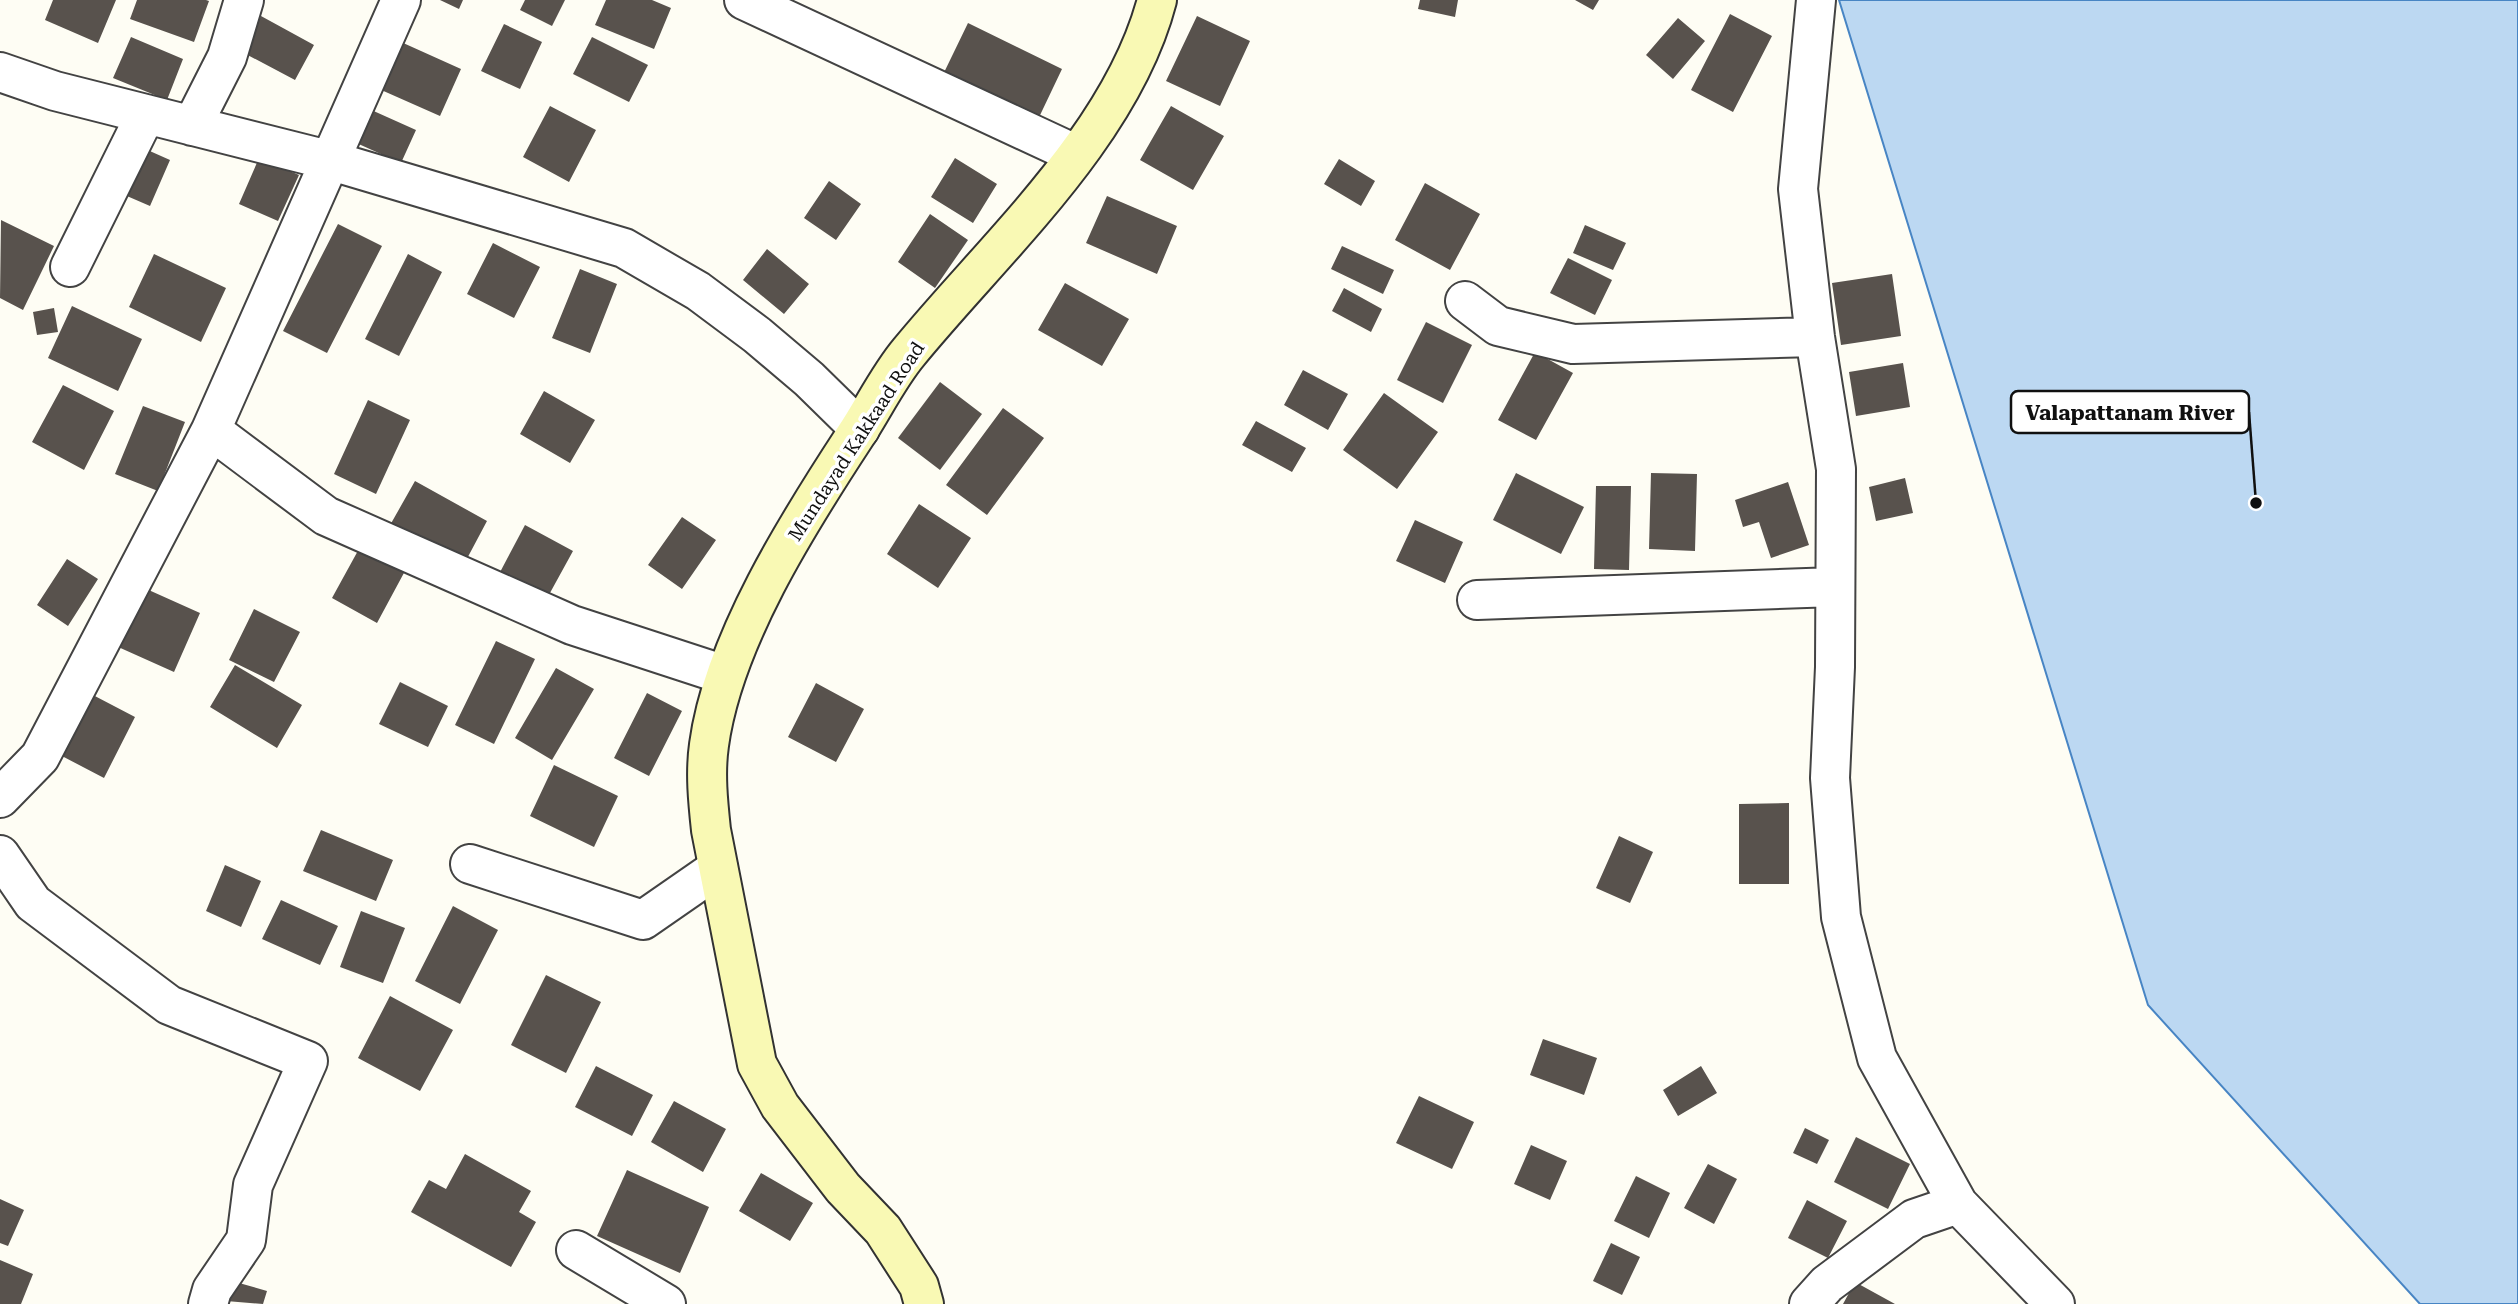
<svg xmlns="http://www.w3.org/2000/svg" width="2518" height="1304" font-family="'Roboto Serif',serif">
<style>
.water{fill:#bcd8f2;stroke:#4885c4;stroke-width:2}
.building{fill:#58524d}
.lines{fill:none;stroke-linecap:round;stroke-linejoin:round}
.minor-casing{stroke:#434343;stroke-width:42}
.secondary-casing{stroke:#323232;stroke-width:42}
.minor{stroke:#fff;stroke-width:38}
.secondary{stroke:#f9f9b4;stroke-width:38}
.labels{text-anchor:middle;stroke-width:7;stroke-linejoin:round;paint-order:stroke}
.street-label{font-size:19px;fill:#101010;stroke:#fff}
.leader{fill:none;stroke:#101010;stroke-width:2.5}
.callout-dot{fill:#101010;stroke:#fff;stroke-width:2.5}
.callout{fill:#fff;stroke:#101010;stroke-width:2.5}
.callout-label{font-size:21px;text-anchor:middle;font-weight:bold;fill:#101010}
</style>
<rect width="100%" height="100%" fill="#fefdf4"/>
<path class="water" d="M1839 0H2518V1304H2420L2148 1005Z"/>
<path class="building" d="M53 0H116L98 43 45 20Z
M137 0H206L209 1 194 42 130 19Z
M440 0H463L459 9Z
M525 0H565L552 26 520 10Z
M606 0H652L671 8 654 49 595 25Z
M1420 0H1458L1455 17 1418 9Z
M1575 0H1599L1593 10Z
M1730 14 1772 36 1733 112 1691 90Z
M261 16 314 45 295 80 242 52Z
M1197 16 1250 41 1220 106 1166 81Z
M1678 18 1705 41 1673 79 1646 55Z
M968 23 1062 69 1032 132 937 87Z
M504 24 542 42 520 89 481 71Z
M131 37 183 59 167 100 113 78Z
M592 37 648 65 629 102 573 74Z
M401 42 461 69 440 116 379 89Z
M358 104 416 130 401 163 343 137Z
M550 106 596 130 569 182 523 157Z
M1171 106 1224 136 1193 190 1140 160Z
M134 144 170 160 150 206 113 190Z
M259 158 299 175 278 221 239 204Z
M955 158 997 184 973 223 931 197Z
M1339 159 1375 181 1361 206 1324 184Z
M829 181 861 204 836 240 804 218Z
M1425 183 1480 214 1450 270 1395 240Z
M1107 196 1177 226 1157 274 1086 243Z
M930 214 968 240 935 288 898 262Z
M1 220 54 246 23 310 0 298Z
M338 224 382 246 327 353 283 331Z
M1585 225 1626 243 1613 270 1573 253Z
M493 243 540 267 514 318 467 294Z
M1342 246 1394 270 1383 294 1331 269Z
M767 249 809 284 784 314 743 280Z
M154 254 226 288 201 342 129 307Z
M408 254 442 272 399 356 365 339Z
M1568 258 1612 280 1595 315 1550 293Z
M580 269 617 284 590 353 552 338Z
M1892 274 1901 336 1841 345 1832 283Z
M1065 283 1129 319 1102 366 1038 330Z
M1344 288 1382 309 1371 332 1332 311Z
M72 306 142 339 118 391 48 358Z
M54 308 58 332 37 335 33 312Z
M1426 322 1472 345 1443 403 1397 380Z
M1535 352 1573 373 1536 440 1498 420Z
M1903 363 1910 407 1856 416 1849 372Z
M1303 370 1348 394 1328 430 1284 405Z
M940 382 982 414 940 470 898 438Z
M63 385 114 411 84 470 32 442Z
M544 391 595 420 570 463 520 434Z
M1384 393 1438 432 1397 489 1343 450Z
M368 400 410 420 376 494 334 474Z
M143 406 185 422 158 491 115 474Z
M1003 408 1044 438 987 515 946 485Z
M1256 421 1306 448 1292 472 1242 445Z
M1516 473 1584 507 1561 554 1493 520Z
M1651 473 1697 474 1695 551 1649 549Z
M1905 478 1913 513 1876 521 1869 487Z
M415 481 487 521 462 568 389 527Z
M1788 482 1809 545 1771 558 1759 522 1743 527 1735 500Z
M1596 486H1631L1629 570 1594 569Z
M919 504 971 538 938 588 887 554Z
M682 517 716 540 682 589 648 565Z
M1415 520 1463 542 1445 583 1396 561Z
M525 525 573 551 545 602 498 576Z
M360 547 405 571 377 623 332 598Z
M67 559 98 579 68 626 37 605Z
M142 587 200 613 174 672 116 646Z
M254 609 300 632 274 682 229 660Z
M496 641 535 659 494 744 455 725Z
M235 665 302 705 277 748 210 707Z
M556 668 594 689 552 760 515 738Z
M400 682 448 706 428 747 379 724Z
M816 683 864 709 836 762 788 737Z
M647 693 682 711 649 776 614 758Z
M91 694 135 717 104 778 60 755Z
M554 765 618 796 594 847 530 816Z
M1789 803V884H1739V804Z
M321 830 393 860 376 901 303 871Z
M1619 836 1653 852 1630 903 1596 888Z
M225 865 261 881 241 927 206 911Z
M281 900 338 926 320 965 262 939Z
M453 906 498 930 460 1004 415 981Z
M361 911 405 928 383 983 340 967Z
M546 975 601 1002 566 1073 511 1045Z
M390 996 453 1030 420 1091 358 1058Z
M1543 1039 1597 1058 1584 1095 1530 1075Z
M596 1066 653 1095 632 1136 575 1107Z
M1701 1066 1717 1093 1678 1116 1663 1090Z
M1419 1096 1474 1122 1452 1169 1396 1143Z
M674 1101 726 1129 703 1172 651 1142Z
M1805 1128 1829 1140 1817 1164 1793 1153Z
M1856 1137 1910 1164 1888 1209 1834 1182Z
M1531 1145 1567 1161 1550 1200 1514 1184Z
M465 1154 531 1191 519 1212 536 1222 511 1267 411 1212 429 1180 446 1189Z
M1708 1164 1737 1179 1714 1224 1684 1208Z
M627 1170 709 1207 680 1273 597 1236Z
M761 1173 813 1203 790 1241 739 1211Z
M1636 1176 1670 1193 1649 1238 1614 1221Z
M0 1199 24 1210 8 1246 0 1243Z
M1807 1200 1847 1221 1828 1258 1788 1238Z
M1611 1243 1640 1257 1622 1295 1593 1281Z
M0 1260 33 1274 21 1304H0Z
M232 1281 267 1291 263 1304 226 1301Z
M1855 1282 1895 1304H1843Z"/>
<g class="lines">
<defs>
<path id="minor" d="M744 0 1075 154
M1816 0 1798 189 1815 337 1836 469 1835 667 1830 778 1841 917 1877 1058 1943 1177 1958 1204 2055 1304
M0 72 55 91 332 161 624 248 698 291 757 335 809 379 860 429
M192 126 227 57 244 0
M70 267 146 114
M1465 301 1498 326 1573 344 1815 337
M211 430 326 516 572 625 725 675
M1477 600 1835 587
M0 798 40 757 211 430 401 0
M0 855 33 903 169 1005 308 1061 253 1185 246 1240 212 1290 208 1304
M470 864 643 920 718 868
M576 1250 666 1304
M1809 1304 1827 1284 1914 1219 1958 1204"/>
<path id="secondary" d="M924 1304 919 1286 883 1230 843 1188 780 1106 757 1064 711 830C708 802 705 773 709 745 723 641 798 523 855 436 873 409 888 377 909 352 995 247 1122 135 1157 0"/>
</defs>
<use href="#minor" class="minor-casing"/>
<use href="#secondary" class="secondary-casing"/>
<use href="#minor" class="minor"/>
<use href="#secondary" class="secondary"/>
</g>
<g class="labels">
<g class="street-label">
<text transform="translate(856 441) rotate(-57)" y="7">Mundayad Kakkaad Road</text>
</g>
</g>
<path class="leader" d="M2256 503L2249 412"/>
<circle class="callout-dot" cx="2256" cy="503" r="7"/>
<rect class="callout" x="2011" y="391" width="238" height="42" rx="7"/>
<g class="callout-label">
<text x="2130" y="420">Valapattanam River</text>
</g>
</svg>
